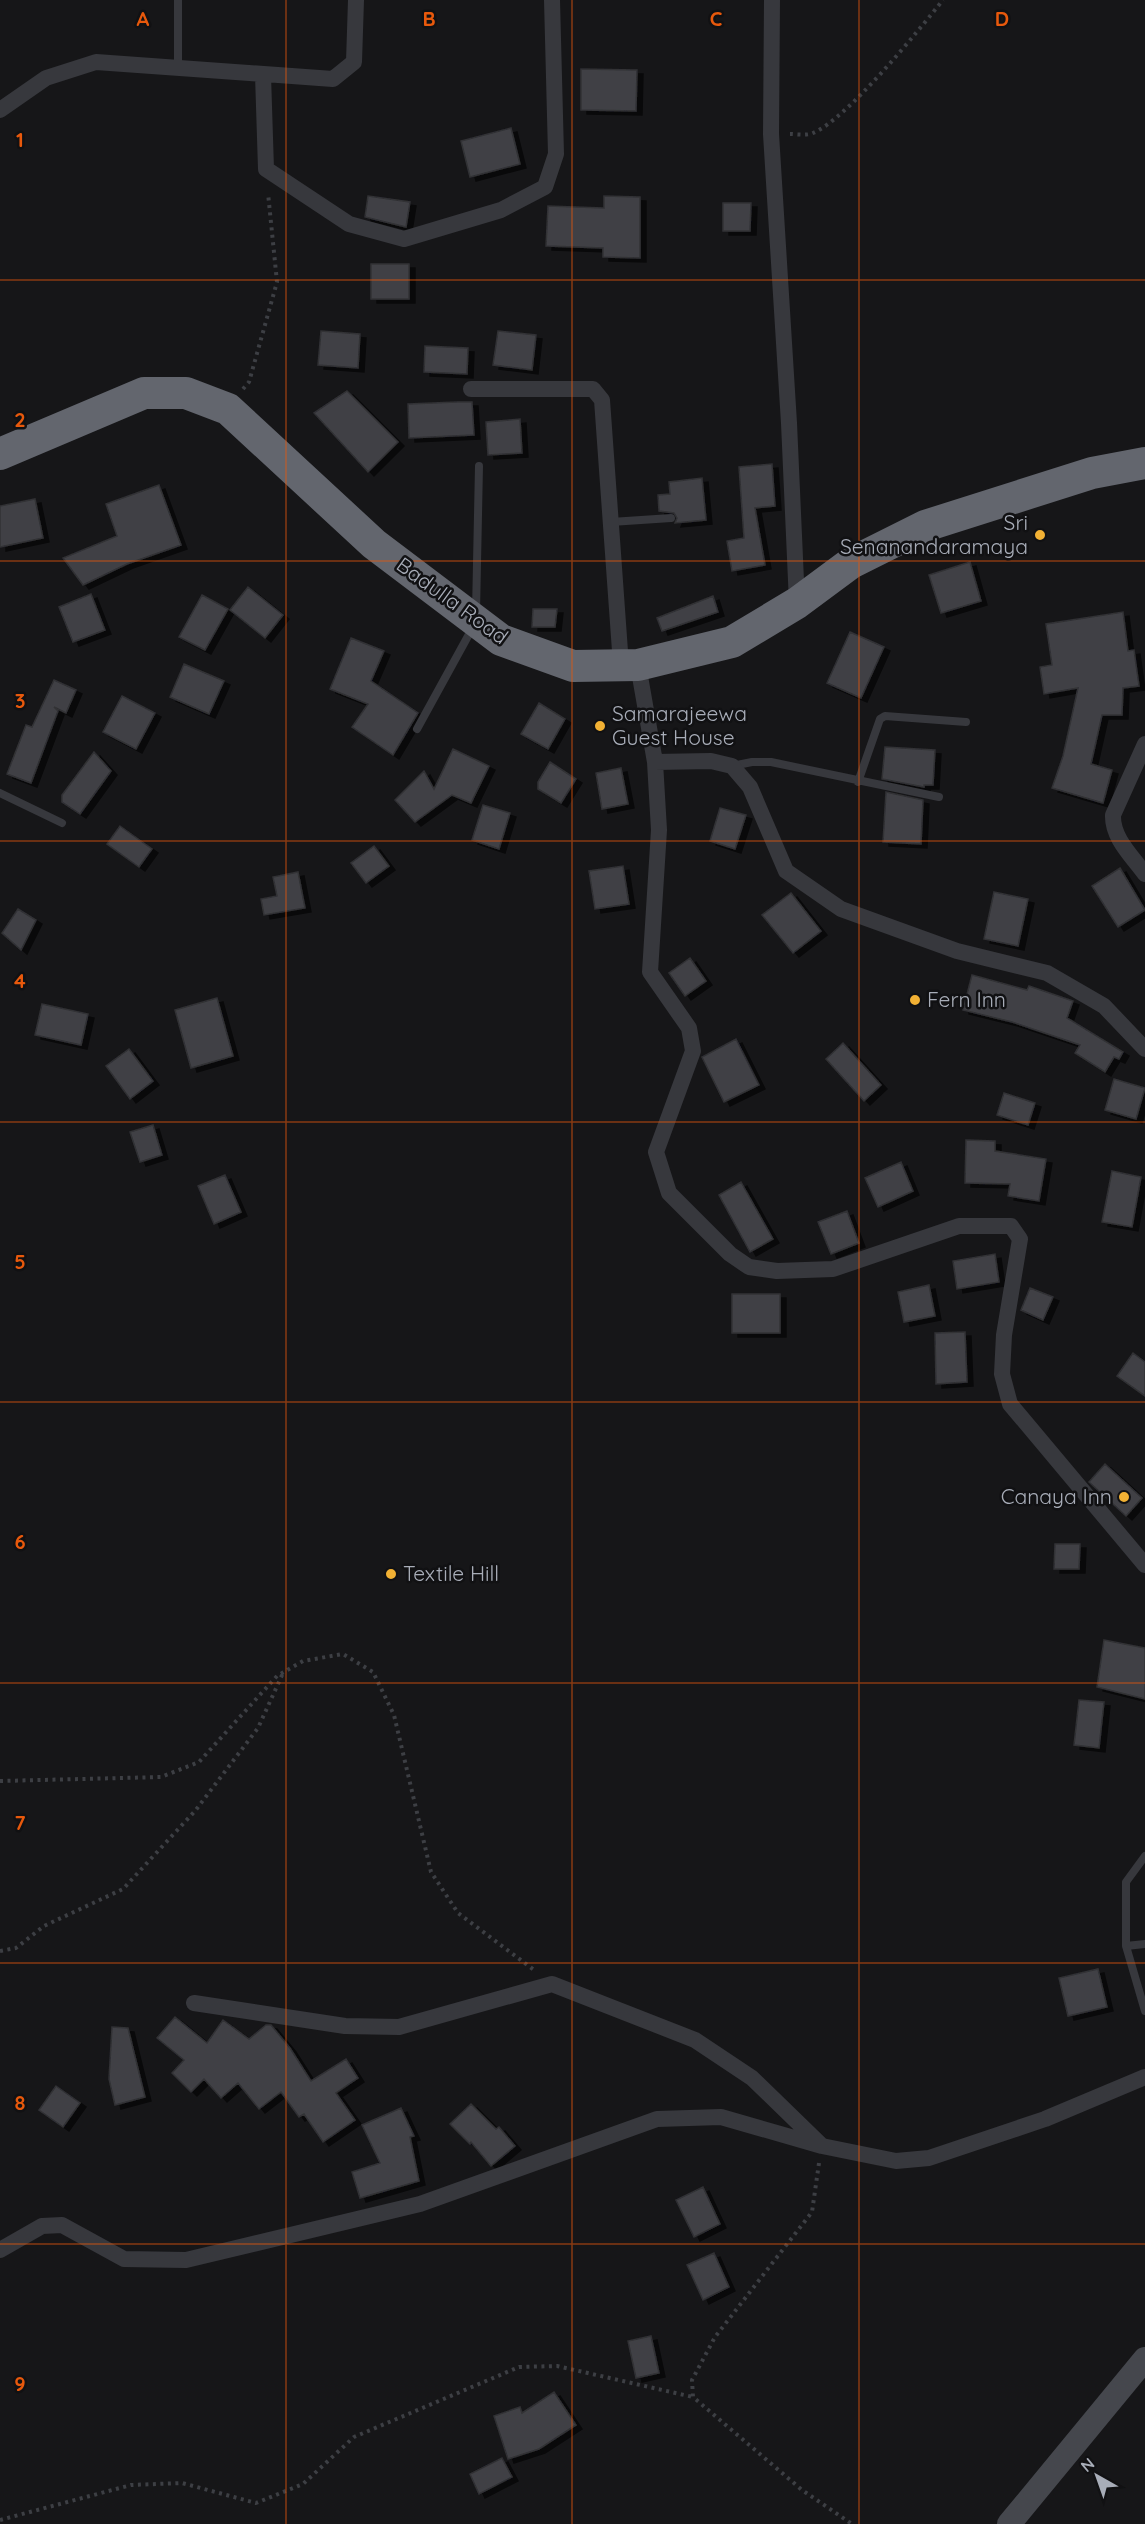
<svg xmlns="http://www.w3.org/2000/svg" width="1145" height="2524" font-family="Quicksand,sans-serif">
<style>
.building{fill:#404145;stroke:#303034;stroke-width:1.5;filter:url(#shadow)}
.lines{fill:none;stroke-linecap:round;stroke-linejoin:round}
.path{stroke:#3d3f44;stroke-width:4;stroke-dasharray:3 4.5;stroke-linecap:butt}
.lane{stroke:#37383d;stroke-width:8}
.street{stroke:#37383d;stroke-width:16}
.secondary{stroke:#45474d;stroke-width:24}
.highway{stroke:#63666e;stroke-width:32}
.grid{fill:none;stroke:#e8590c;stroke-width:1.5;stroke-opacity:0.55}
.poi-dot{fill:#f2b134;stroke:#111113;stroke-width:2}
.labels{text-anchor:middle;stroke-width:5;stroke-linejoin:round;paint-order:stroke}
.poi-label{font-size:21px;fill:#a8adb8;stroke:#111113;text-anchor:start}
.street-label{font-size:21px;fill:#a8adb8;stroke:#111113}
.grid-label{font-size:20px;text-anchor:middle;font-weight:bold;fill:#e8590c;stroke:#111113;stroke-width:5;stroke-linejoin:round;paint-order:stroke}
</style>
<defs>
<filter id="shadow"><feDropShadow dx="6" dy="4" stdDeviation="0" flood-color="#0009"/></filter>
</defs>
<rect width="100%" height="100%" fill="#161618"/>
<path class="building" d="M581 69 637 70 636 111 581 110Z
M511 128 520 164 470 177 461 141Z
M368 196 410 202 406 227 365 217Z
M604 196 640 197V258L603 257V248L546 246 548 206 604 208Z
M723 203H751L750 231H723Z
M371 264H409V299H371Z
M321 331 360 334 358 368 318 365Z
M498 331 536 335 532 370 493 365Z
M425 346 468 348 467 374 424 372Z
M347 391 398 442 368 472 314 413Z
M457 402H472L474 435 409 438 408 404Z
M520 419 522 453 488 455 486 422Z
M772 464 775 506 755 508 765 565 732 571 727 541 744 538 739 467Z
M702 478 706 520 675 523 677 518 674 513 659 511 658 495 670 494 669 482Z
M159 485 181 545 127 564 83 585 63 558 117 536 106 504Z
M35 499 43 538 0 547V506Z
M970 562 981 601 941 613 929 575Z
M248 587 283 615 265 638 230 610Z
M91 594 105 630 73 642 59 607Z
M202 595 228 609 205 650 179 637Z
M713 596 718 612 662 631 657 618Z
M533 609H557L555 627H532Z
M1123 612 1128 651 1134 650 1139 686 1123 688 1122 715H1102L1091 764 1112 770 1103 803 1052 788 1063 756 1078 688 1044 694 1040 667 1052 665 1046 624Z
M850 632 884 647 861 698 827 683Z
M351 638 384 651 371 681 418 713 393 755 352 727 368 704 330 689Z
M184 664 224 681 209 714 170 697Z
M54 680 76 690 66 713 54 707 58 711 31 783 7 774 26 725 32 727Z
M122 696 155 713 136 749 103 732Z
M539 703 565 719 548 749 521 734Z
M885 747 935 750 933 785H924V787L882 779Z
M453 749 489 766 471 803 452 795 415 822 395 800 424 771 434 789Z
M94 752 111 771 80 814 62 802V795Z
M550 762 576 779 561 803 538 789V782Z
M621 768 628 804 602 809 596 773Z
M886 792 923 800 921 844 883 842Z
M483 805 510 813 499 849 472 840Z
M720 808 746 815 735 849 710 841Z
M120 826 152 849 139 867 107 844Z
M374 846 389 866 366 883 351 863Z
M623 866 629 904 595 909 589 871Z
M1120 868 1145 910 1118 927 1092 886Z
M298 872 305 908 264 915 261 899 277 896 273 877Z
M994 892 1028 899 1018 946 984 939Z
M791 893 821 931 793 953 762 915Z
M18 909 36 920 21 950 2 933Z
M690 958 706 981 685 996 669 973Z
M972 975 1027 990 1029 986 1073 1001 1067 1018 1123 1052 1119 1059 1114 1057 1105 1072 1075 1053 1080 1045 1012 1022 963 1010Z
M217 998 233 1056 191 1068 175 1010Z
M42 1004 88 1014 81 1045 35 1035Z
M736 1039 759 1085 724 1102 702 1057Z
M843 1043 881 1085 864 1101 826 1059Z
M129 1049 153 1081 130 1099 106 1066Z
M1114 1079 1145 1088 1136 1119 1105 1110Z
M1004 1093 1035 1103 1028 1125 997 1115Z
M153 1125 162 1155 140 1162 130 1132Z
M966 1140 995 1141V1151L1046 1159 1039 1201 1008 1196 1010 1184 965 1183Z
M901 1162 913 1191 878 1207 865 1178Z
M1112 1171 1141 1177 1132 1227 1102 1222Z
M225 1175 241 1212 214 1224 198 1186Z
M741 1182 773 1239 750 1252 719 1195Z
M847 1211 859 1243 831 1254 818 1222Z
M995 1254 999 1282 957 1289 953 1261Z
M929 1285 935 1316 904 1322 898 1292Z
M1030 1288 1053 1297 1043 1320 1021 1310Z
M732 1294H780V1333H732Z
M965 1332 967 1382 936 1384 935 1333Z
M1133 1353 1145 1362V1396L1117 1376Z
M1105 1464 1142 1498 1126 1516 1089 1482Z
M1055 1544H1080L1079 1569H1054Z
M1104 1640 1145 1648V1699L1097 1687Z
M1079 1700 1104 1702 1099 1748 1074 1745Z
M1098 1969 1107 2007 1068 2016 1059 1978Z
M175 2017 207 2043 223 2020 249 2039 266 2025H271L290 2048 311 2081 346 2059 358 2078 336 2093 355 2120 323 2142 304 2114 299 2117 281 2092 259 2109 238 2083 221 2098 204 2079 191 2092 172 2073 184 2060 157 2038Z
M112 2027 128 2028 145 2097 115 2105 109 2079Z
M56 2086 80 2103 63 2127 39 2110Z
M471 2104 496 2129 499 2127 515 2146 491 2166 471 2142 470 2144 450 2124Z
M401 2108 414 2136 410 2137 419 2181 360 2198 352 2172 380 2163 362 2125Z
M703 2187 720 2224 694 2237 676 2200Z
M714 2253 729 2287 703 2300 687 2265Z
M651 2336 659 2373 636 2378 628 2341Z
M554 2392 576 2425 539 2449 508 2459 494 2416 520 2407 522 2413Z
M502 2458 512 2477 479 2494 470 2474Z"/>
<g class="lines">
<path class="path" d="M790 134C796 134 807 136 813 133 847 119 918 31 943 0
M243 389 249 382 277 282 268 193
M0 1781 161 1777 199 1762 277 1676 303 1661 343 1654 373 1672 394 1715 431 1872 458 1913 534 1970
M0 1951 16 1948 44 1926 123 1889 195 1811 258 1728 283 1673
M819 2163 812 2212 715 2337 692 2380 693 2397 802 2490 852 2524
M0 2520 131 2485 182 2483 256 2503 303 2484 354 2437 519 2367 557 2366 693 2397"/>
<path class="lane" d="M178 66V0
M611 522 671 518
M476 612 479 466
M417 729 473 627
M732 766 752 762H771L939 797
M858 782 880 719 885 716 966 722
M0 793 62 823
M1145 1856 1126 1882V1946L1145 2011
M1126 1946 1145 1944"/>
<path class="street" d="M772 0 771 134 789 423 797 603
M263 75 266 169 349 224 404 239 501 210 545 187 556 154 552 0
M0 110 46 78 96 62 333 79 354 62 356 0
M471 389H593L602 400 621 665
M638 665 655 762 659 830 650 972 689 1028 693 1051 656 1152 669 1193 730 1254 749 1267 777 1271 833 1269 959 1226H1011L1020 1239 1004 1335 1002 1374 1010 1404 1145 1565
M1145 744 1113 815C1112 838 1132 856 1145 874
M655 762 711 761 732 766 750 787 786 871 841 909 957 951 1047 973 1104 1006 1145 1049
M194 2003 345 2026 399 2027 552 1984 695 2040 752 2078 820 2144
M0 2250 42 2226 62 2225 124 2259 186 2260 420 2204 657 2119 721 2117 822 2146 896 2161 929 2158 1045 2119 1145 2077"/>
<path class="secondary" d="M1009 2524 1145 2359"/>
<path class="highway" d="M0 454 144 393H186L228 409 374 544 501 640 573 666 638 665 732 642 797 603 851 563 925 526 1092 473 1145 463"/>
</g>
<path class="grid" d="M286 0V2524M572 0V2524M859 0V2524M0 280H1145M0 561H1145M0 841H1145M0 1122H1145M0 1402H1145M0 1683H1145M0 1963H1145M0 2244H1145"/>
<g class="poi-dot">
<circle cx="1040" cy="535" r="6"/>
<circle cx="600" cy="726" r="6"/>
<circle cx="915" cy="1000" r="6"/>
<circle cx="1124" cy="1497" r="6"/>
<circle cx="391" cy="1574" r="6"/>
</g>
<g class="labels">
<g class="poi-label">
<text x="1028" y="530" text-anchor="end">Sri<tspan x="1028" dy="24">Senanandaramaya</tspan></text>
<text x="612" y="721">Samarajeewa<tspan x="612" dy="24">Guest House</tspan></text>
<text x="927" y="1007">Fern Inn</text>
<text x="1112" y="1504" text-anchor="end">Canaya Inn</text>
<text x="403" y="1581">Textile Hill</text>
</g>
<g class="street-label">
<text transform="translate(452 601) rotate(36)" y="7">Badulla Road</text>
</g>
</g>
<g class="grid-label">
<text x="143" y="26">A</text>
<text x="429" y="26">B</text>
<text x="716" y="26">C</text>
<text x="1002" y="26">D</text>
<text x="20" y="147">1</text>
<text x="20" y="427">2</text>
<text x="20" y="708">3</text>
<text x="20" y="988">4</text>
<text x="20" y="1269">5</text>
<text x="20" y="1549">6</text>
<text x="20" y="1830">7</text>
<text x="20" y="2110">8</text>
<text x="20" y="2391">9</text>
</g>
<g transform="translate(1097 2476) rotate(320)" stroke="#111113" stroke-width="4.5" paint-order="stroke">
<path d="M0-4.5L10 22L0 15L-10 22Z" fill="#a8adb8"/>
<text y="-9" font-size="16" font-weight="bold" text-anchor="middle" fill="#a8adb8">N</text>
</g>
</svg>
